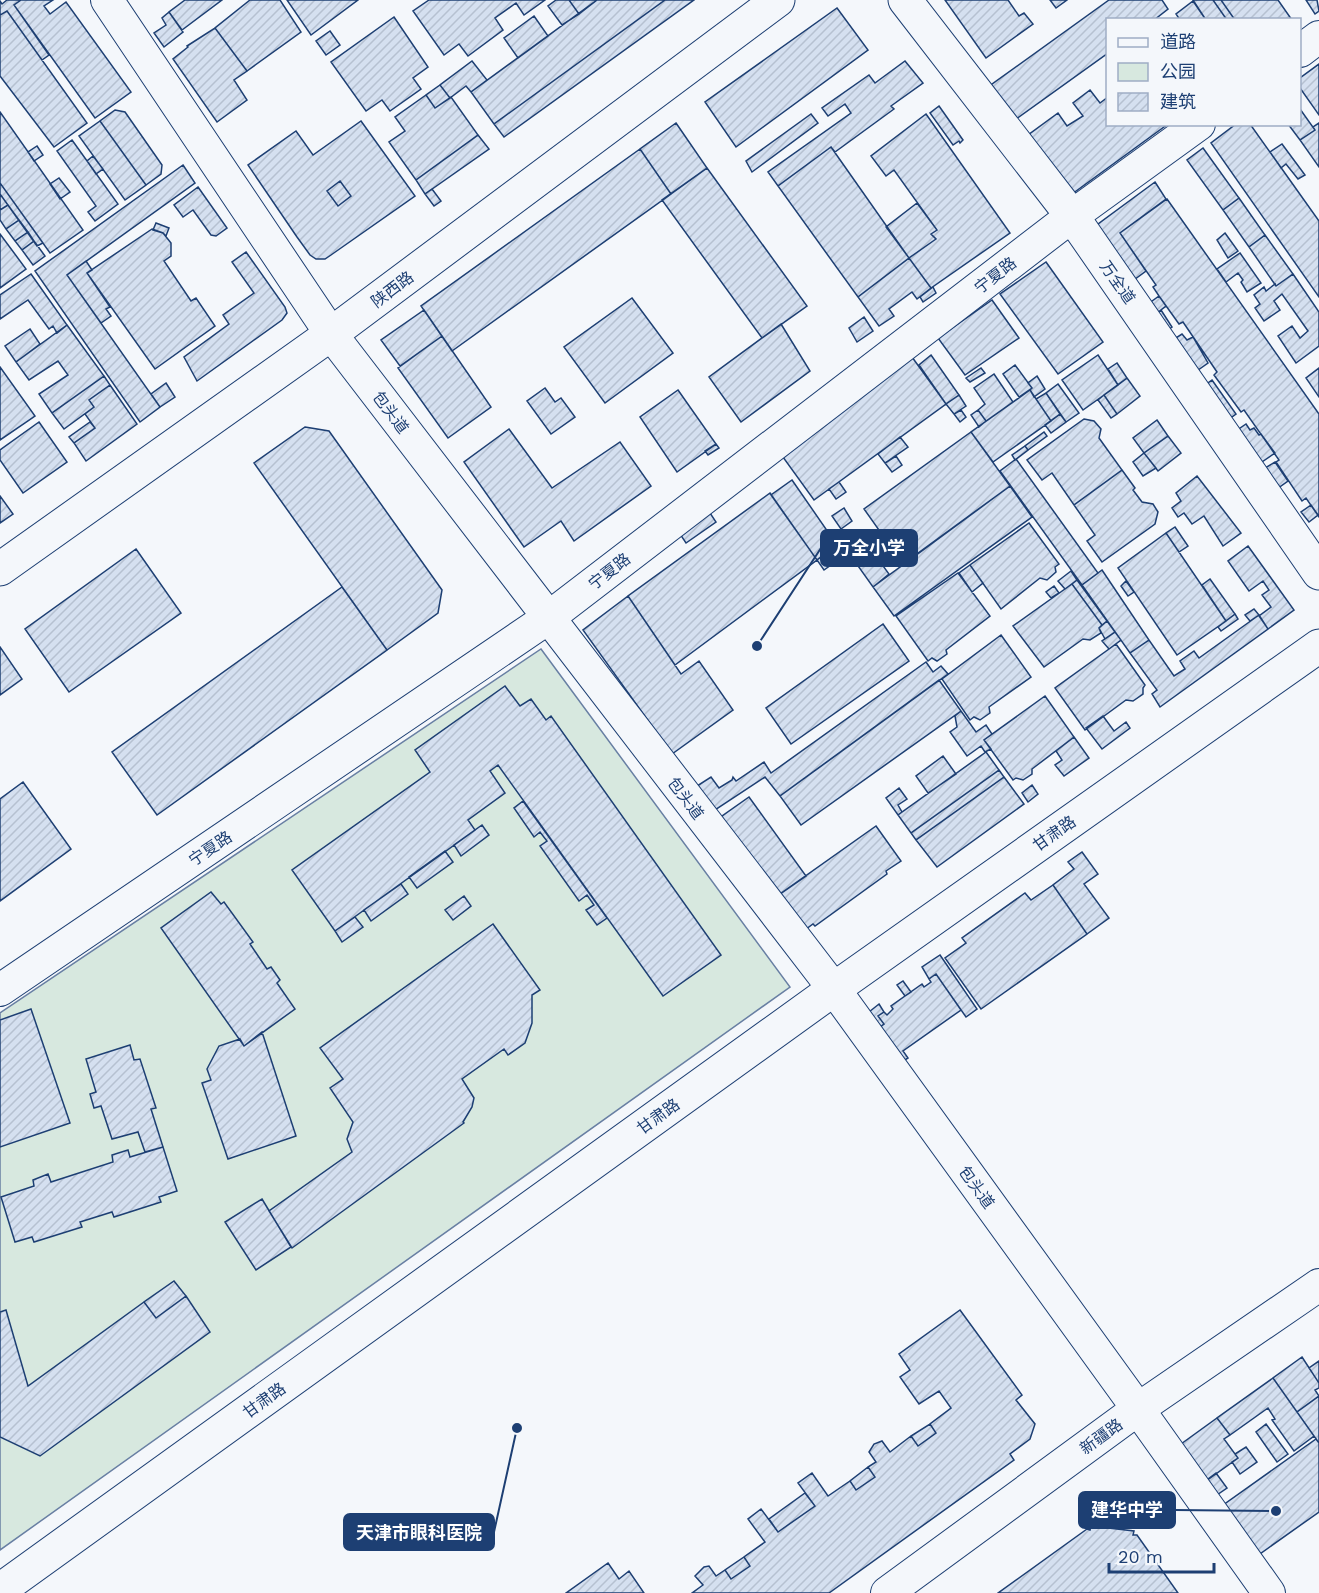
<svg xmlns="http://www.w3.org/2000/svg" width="1319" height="1593" font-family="'Work Sans','Noto Sans SC',sans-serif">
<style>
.green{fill:#d7e8df;stroke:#687fa3;stroke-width:1.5}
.building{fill:url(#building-hatch);stroke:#1d3f73;stroke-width:1.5}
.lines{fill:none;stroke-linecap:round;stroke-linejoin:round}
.minor-casing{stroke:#1d3f73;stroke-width:34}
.tertiary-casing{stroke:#1d3f73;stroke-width:35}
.minor{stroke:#f4f7fb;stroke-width:32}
.tertiary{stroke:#f4f7fb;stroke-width:33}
.labels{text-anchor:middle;stroke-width:4.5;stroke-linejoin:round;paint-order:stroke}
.street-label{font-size:16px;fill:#1d3f73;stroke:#f4f7fb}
.leader{fill:none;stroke:#1d3f73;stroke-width:2}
.callout-dot{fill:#1d3f73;stroke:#f4f7fb;stroke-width:2}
.callout{fill:#1d3f73;stroke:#1d3f73;stroke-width:2}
.callout-label{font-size:18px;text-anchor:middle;font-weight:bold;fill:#fff}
</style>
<defs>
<pattern id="building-hatch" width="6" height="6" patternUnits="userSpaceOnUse" patternTransform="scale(1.5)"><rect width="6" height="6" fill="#d5e0f0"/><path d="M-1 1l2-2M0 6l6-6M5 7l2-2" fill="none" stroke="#b6c1d1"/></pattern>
</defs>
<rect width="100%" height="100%" fill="#f4f7fb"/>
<path class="green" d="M541 649 790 987 0 1550V1013Z"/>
<path class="building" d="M7 0H21L14 5 49 55 42 60 7 11 0 15V1L2 4Z
M21 0H53L44 6 50 14 66 2 131 92 95 118 14 5Z
M185 0H222L182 30 169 12Z
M250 0H280L301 32 247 71 215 28Z
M287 0H358L311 35Z
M429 0H545L524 15 516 3 495 18 503 30 468 56 459 44 444 55 413 11Z
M556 0H569L579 14 562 25 548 6Z
M569 0H597L579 14Z
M597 0H665L494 124 471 92Z
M665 0H694L504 137 494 124Z
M945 0H1008L1019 16 1024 13 1033 24 986 58Z
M1050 0H1067L1056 8Z
M1109 0H1162L1168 9 1154 20H1108V53L1012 122 988 87Z
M1193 0H1213L1227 20H1206Z
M1213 0H1221L1235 20H1227Z
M1221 0H1278L1292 20H1235Z
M1306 0H1317L1319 11 1315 14Z
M1193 1 1206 20H1180L1176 14Z
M837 8 868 50 736 147 705 102Z
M7 11 87 123 54 147 0 76V15Z
M169 12 183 32 164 47 154 33 166 25 162 18Z
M534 16 548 36 518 58 504 38Z
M394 17 428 67 413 78 421 89 390 111 382 100 366 111 331 62Z
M215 28 247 71 234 80 247 100 217 122 173 59 188 47 187 46Z
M330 31 340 45 326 55 316 41Z
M472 61 487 80 471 92 466 86 450 98 440 85Z
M905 61 923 83 891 106 894 109 835 152 831 147 778 186 768 172 851 113 845 104 828 116 822 108 869 75 875 83Z
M1319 64V115L1300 88V78Z
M440 85 450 98 435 108 426 95Z
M1090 90 1100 103 1108 97V124H1168L1072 194 1024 138 1058 113 1067 126 1083 116 1073 103Z
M426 95 435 108 451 97 478 135 416 180 389 142 405 131 395 117Z
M939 106 963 140 960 143 959 141 953 145 930 113Z
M1300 109 1315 130 1300 140 1288 124H1300Z
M115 110 125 112 162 165 161 174 146 185 100 121Z
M0 112 83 230 50 253 0 183Z
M811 114 818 123 752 172 746 161Z
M926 114 1010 233 931 288 909 258 936 239 931 234 937 230 894 170 886 176 871 156Z
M100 121 146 185 125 200 79 136Z
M361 121 415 196 331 255 325 259H316L310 255 297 237 248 165 296 131 313 155Z
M676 123 707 168 671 194 640 149Z
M1319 123V167L1300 140 1315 130 1313 127Z
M1236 124H1250L1319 221V297L1211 143Z
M478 135 489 149 425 194 416 180Z
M72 140 118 204 95 221 88 212 96 206 57 151Z
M1282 144 1305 175 1298 179 1286 164 1281 168 1270 152Z
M37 146 43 155 34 161 28 152Z
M831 147 909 258 858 297 778 186Z
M1203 148 1239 198 1223 210 1187 160Z
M640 149 671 194 452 351 421 306Z
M93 156 103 169 96 174 87 161Z
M183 165 195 183 67 275 160 407 140 422 35 271Z
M707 168 807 306 762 338 662 200Z
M59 178 70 192 60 199 50 184Z
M340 181 351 196 338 206 327 191Z
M1155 182 1166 199 1120 233 1146 271 1127 285 1094 227Z
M0 183 43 243 37 246 0 194Z
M198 187 227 228 216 236 211 235 193 210 183 217 174 205Z
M432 189 441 201 434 206 425 194Z
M0 194 8 205 0 210Z
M1239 198 1265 235 1249 247 1223 210Z
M1167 199 1319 414V517L1306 498 1302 501 1276 462 1279 460 1244 410 1241 412 1214 375 1217 372 1183 322 1179 324 1159 296 1153 287 1156 285 1120 233Z
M917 203 937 230 931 234 936 239 909 258 886 227Z
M8 205 19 220 6 229 0 220V210Z
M19 220 28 232 15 241 6 229Z
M156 223 169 228 166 236 163 233 153 230Z
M152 229 163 233 171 243V256L164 261 191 301 196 298 215 326 155 369 87 273Z
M28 232 34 241 22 250 15 241Z
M1225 233 1238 251 1228 258 1217 240Z
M0 234 26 269 0 288Z
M1265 235 1293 274 1276 286 1249 247Z
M34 241 45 256 33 265 22 250Z
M246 252 285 307 287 313 282 320 197 381 184 357 229 324 223 315 254 293 232 262Z
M1240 253 1261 283 1247 292 1241 282 1243 280 1238 273 1226 282 1217 269Z
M909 258 931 288 917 299 912 292 889 309 894 316 879 326 858 297Z
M86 261 92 270 87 273 110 307 106 309 111 316 101 323 67 275Z
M1046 262 1103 342 1058 374 1000 294Z
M31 274 67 325 57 333 53 326 49 329 28 300 0 319V295Z
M1293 274 1319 312V346L1296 363 1278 336 1292 326 1300 338 1308 331 1282 294 1274 301 1280 310 1264 321 1255 308 1260 304 1254 295 1264 287 1266 291 1275 284 1276 286Z
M933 287 936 293 923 302 920 297Z
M1159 296 1166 306 1161 310 1172 327 1162 334 1148 304Z
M632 298 673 353 605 403 564 347Z
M992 300 1019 338 965 375 938 338Z
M424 310 442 336 400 366 381 340Z
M1161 310 1172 327 1162 334 1150 318Z
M864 317 873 331 857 342 849 328Z
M781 324 810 371 741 422 709 377Z
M67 325 104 376 52 413 39 394 68 375 58 361 29 380 16 362Z
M30 329 40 344 16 362 5 346Z
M1182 334 1187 340 1193 337 1208 363 1191 375 1168 343Z
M442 336 491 407 448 438 398 368Z
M931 355 959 395 946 404 919 365Z
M1098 355 1118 385 1083 410 1062 380Z
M912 357 946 404 814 500 780 453Z
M1117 363 1127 378 1118 385 1108 369Z
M1015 365 1032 388 1019 397 1003 374Z
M0 367 35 416 0 440Z
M981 368 985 373 970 382 966 378Z
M1319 368V397L1306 378Z
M994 374 1013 402 986 421 978 410 985 404 974 388Z
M104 376 110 385 89 400 94 407 64 429 52 413Z
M1037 376 1045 389 1034 397 1030 390 1032 388 1028 383Z
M1127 378 1140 396 1117 414 1104 395Z
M1212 380 1236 414 1225 422 1201 388Z
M166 383 175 397 160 407 151 394Z
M1058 384 1079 413 1066 422 1046 393Z
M110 385 137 424 86 461 74 443 95 428 85 414 94 407 89 400Z
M545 388 555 402 561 398 575 417 551 434 527 401Z
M678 390 716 444 677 472 640 417Z
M1030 390 1051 421 993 462 971 432Z
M1046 393 1060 414 1051 421 1036 399Z
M959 395 966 406 954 414 946 404Z
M1104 395 1117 414 1111 418 1098 400Z
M961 410 966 417 960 422 954 414Z
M978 410 986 421 979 427 971 415Z
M1060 414 1066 422 1051 433 1045 425Z
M1084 419 1094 421 1101 429 1099 438 1122 470 1074 505 1052 473 1042 480 1027 460Z
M1157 420 1168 436 1144 453 1133 438Z
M39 422 67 462 23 493 0 460V450Z
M90 422 95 428 74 443 69 437Z
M1246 424 1250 430 1254 428 1259 435 1261 434 1275 453 1256 466 1233 433Z
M305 427 329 431 442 590 438 613 387 650 254 463Z
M509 429 552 488 620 442 651 486 574 541 561 521 524 547 464 462Z
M971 432 1010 486 903 564 864 509Z
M1044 432 1047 436 1028 450 1025 446Z
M1168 436 1181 453 1158 471 1144 453Z
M900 437 908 447 885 463 878 454Z
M716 444 719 448 708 455 705 451Z
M1025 446 1028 450 1015 460 1012 455Z
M1144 453 1156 468 1143 476 1133 462Z
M896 456 902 465 892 472 885 463Z
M1016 459 1098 573 1082 585 1000 471Z
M1275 462 1288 481 1274 491 1260 471Z
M1122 470 1135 488 1133 490 1142 502 1153 504 1158 512 1155 524 1102 562 1087 541 1095 535 1074 505Z
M1197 476 1241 533 1223 546 1204 516 1192 524 1184 513 1178 517 1172 508 1181 501 1176 493Z
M792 480 837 545 817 560 771 495Z
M839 482 846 492 836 499 829 489Z
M1010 486 1032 517 894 616 873 587Z
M770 493 817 560 675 665 628 596Z
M0 496 13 514 0 523Z
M1311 505 1318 515 1309 522 1301 512Z
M706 507 716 522 686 543 676 528Z
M844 508 852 521 841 529 832 516Z
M1029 523 1059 564 1055 567 1056 572 1047 580 1040 578 1001 609 970 565Z
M1175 527 1188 546 1179 552 1166 533Z
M857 530 889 574 873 587 841 542Z
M1166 533 1226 621 1177 655 1118 568Z
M841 542 849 552 824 570 817 560Z
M1248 546 1294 610 1268 629 1259 616 1271 607 1262 595 1269 590 1263 581 1249 591 1228 561Z
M136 549 181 613 69 692 25 629Z
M970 565 983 583 972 592 959 573Z
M1102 570 1149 640 1130 653 1082 585Z
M1071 571 1077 580 1065 589 1058 581Z
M958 573 990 616 946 650 947 654 937 661 932 658 928 661 896 616Z
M1210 579 1235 614 1226 621 1202 585Z
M1077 580 1107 621 1102 625 1072 584Z
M1126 581 1134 592 1128 596 1121 586Z
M1072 584 1102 625 1099 628 1101 633 1090 640 1083 639 1044 667 1013 626Z
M1054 586 1059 593 1051 598 1046 592Z
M342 587 387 650 157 815 112 752Z
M628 596 681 674 699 661 733 710 672 754 583 630Z
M1254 609 1259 615 1250 621 1245 615Z
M1235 614 1238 619 1221 631 1218 627Z
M1259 615 1268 629 1160 707 1152 694 1157 690 1130 653 1149 640 1174 676 1185 669 1180 661 1194 651 1199 658Z
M1107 621 1115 632 1105 639 1099 628Z
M883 624 909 661 791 744 766 708Z
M1115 632 1121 640 1109 649 1102 641Z
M1001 635 1031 677 989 707 990 713 980 720 974 717 970 720 942 679Z
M1116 644 1145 685 1143 688V694L1133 701 1126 700 1085 730 1055 688Z
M0 647 22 679 0 695Z
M926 662 933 672 941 666 948 674 780 796 765 777 712 812 697 786 711 777 719 788 732 780 733 777 736 781 764 762 771 773Z
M939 680 961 711 801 825 780 796Z
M505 686 520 706 531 699 546 720 551 716 721 955 663 996 498 765 490 771 505 793 468 820 475 830 335 931 292 870 430 772 415 750Z
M1045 696 1074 737 1032 769V774L1023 780 1016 778 1013 780 984 740Z
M961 711 976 732 986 725 992 734 984 740 991 749 985 752 981 746 967 756 950 732 957 727 955 716Z
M1103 716 1114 731 1126 722 1130 728 1102 749 1086 728Z
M1074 737 1089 758 1064 776 1055 765 1062 760 1056 751Z
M986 752 999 770 911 833 898 815Z
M943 756 956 774 928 793 916 776Z
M999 770 1004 777 916 840 911 833Z
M1004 777 1024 804 937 867 916 840Z
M23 782 71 849 0 901V799Z
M1032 785 1038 794 1028 802 1022 793Z
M899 788 907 799 898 805 902 812 898 815 886 798Z
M749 797 806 876 773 899 715 821Z
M523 801 607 918 597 925 586 910 594 905 587 895 579 901 540 846 547 841 540 832 534 837 514 808Z
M482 825 489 835 461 856 454 845Z
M876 826 901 861 886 871 887 874 815 926 813 924 798 935 773 899Z
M445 851 453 862 417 888 409 877Z
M1082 852 1098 874 1084 884 1109 918 1087 934 1053 885 1074 869 1068 862Z
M401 884 408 894 371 921 364 910Z
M1053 885 1087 934 981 1009 945 958 966 943 962 938 1025 893 1031 900Z
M211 892 221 904 224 902 253 942 250 944 267 969 271 967 280 980 277 983 295 1009 244 1046 161 928Z
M464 896 471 906 453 920 445 910Z
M355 917 363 927 342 942 335 931Z
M493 924 540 990 532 995V1023L525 1043 508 1055 504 1049 462 1079 474 1098 472 1107 463 1122 464 1123 292 1248 269 1211 352 1152 347 1139 353 1122 330 1088 343 1079 320 1048Z
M940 955 977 1009 966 1017 936 974 929 979 922 967Z
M936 974 961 1010 903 1051 908 1058 897 1065 873 1032 884 1024 878 1016 884 1012 887 1015 893 1009 891 1006 922 984 924 987 931 982 929 979Z
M903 981 911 992 905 996 897 985Z
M879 1004 884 1012 878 1016 884 1024 873 1032 869 1012Z
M31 1009 70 1123 0 1147V1020Z
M262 1032 296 1136 228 1159 202 1083 211 1080 207 1069 219 1046 240 1039 244 1046Z
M130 1045 134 1060 140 1059 156 1108 151 1109 163 1147 145 1152 138 1132 112 1139 101 1106 94 1108 90 1094 96 1092 86 1059Z
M163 1147 177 1191 159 1197 161 1202 114 1217 112 1212 80 1222 82 1227 34 1242 32 1237 15 1242 1 1197 34 1186 33 1180 48 1174 51 1182 113 1162 112 1155 128 1150 130 1157Z
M262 1199 291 1247 256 1270 225 1222Z
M174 1281 186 1296 156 1318 144 1302Z
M186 1296 210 1332 40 1456 0 1437V1312L6 1310 28 1386 144 1302 156 1318Z
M960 1310 1022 1395 1016 1400 1035 1424 1030 1439 1010 1454 1014 1460 829 1593H692L703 1585 695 1576 704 1567 709 1566 716 1576 725 1570 731 1579 750 1566 744 1557 765 1542 748 1519 761 1509 778 1532 815 1506 798 1483 812 1473 828 1496 850 1481 856 1490 875 1477 868 1467 876 1462 869 1452 874 1444 882 1441 890 1452 911 1436 918 1446 936 1433 930 1424 951 1408 939 1391 919 1404 900 1377 910 1370 899 1354Z
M1302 1357 1319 1383V1388L1315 1390 1319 1396 1297 1412 1273 1378Z
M1319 1361V1383L1309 1368Z
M1273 1378 1314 1436 1294 1451 1272 1420 1275 1419 1268 1408 1230 1435 1217 1418Z
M1319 1396V1443L1297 1412Z
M1217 1418 1230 1435 1224 1439 1238 1458 1192 1491 1181 1444Z
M930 1424 936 1433 918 1446 911 1436Z
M1266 1424 1288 1454 1277 1462 1256 1432Z
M1316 1439 1319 1443V1512L1257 1556 1209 1515Z
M1246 1447 1257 1462 1240 1474 1232 1462 1238 1458 1235 1454Z
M868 1467 875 1477 856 1490 850 1481Z
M1216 1473 1227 1488 1211 1499 1192 1491Z
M805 1493 815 1506 778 1532 769 1519Z
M1091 1526 1134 1531 1133 1535H1137L1178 1593H998L1087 1529 1090 1530Z
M744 1557 750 1566 731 1579 725 1570Z
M608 1563 619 1579 629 1571 644 1593H566Z"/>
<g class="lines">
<defs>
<path id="minor" d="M107 0 331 334 834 989 1138 1409 1269 1593
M1300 51 1319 37
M0 990 548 618 1072 216 1199 124
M887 1593 1138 1409 1319 1285"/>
<path id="tertiary" d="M905 0 1072 216 1319 573
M0 569 331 334 778 0
M0 1590 834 989 1319 646"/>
</defs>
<use href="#minor" class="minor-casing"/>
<use href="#tertiary" class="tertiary-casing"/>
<use href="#minor" class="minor"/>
<use href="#tertiary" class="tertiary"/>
</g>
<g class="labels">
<g class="street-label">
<text transform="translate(995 275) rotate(-38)" y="6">宁夏路</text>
<text transform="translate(1118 282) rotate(55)" y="6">万全道</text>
<text transform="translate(392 289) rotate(-37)" y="6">陕西路</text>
<text transform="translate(391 412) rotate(53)" y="6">包头道</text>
<text transform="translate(609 571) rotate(-38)" y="6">宁夏路</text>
<text transform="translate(686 798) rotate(53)" y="6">包头道</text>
<text transform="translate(1054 833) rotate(-35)" y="6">甘肃路</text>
<text transform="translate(210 848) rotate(-34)" y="6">宁夏路</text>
<text transform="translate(658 1116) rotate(-36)" y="6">甘肃路</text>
<text transform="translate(977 1187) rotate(54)" y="6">包头道</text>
<text transform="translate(264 1400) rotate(-36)" y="6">甘肃路</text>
<text transform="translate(1101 1436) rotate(-36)" y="6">新疆路</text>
</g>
</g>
<path class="leader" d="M757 646L821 548M1276 1511L1175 1510M517 1428L494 1532"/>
<g class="callout-dot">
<circle cx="757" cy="646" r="6"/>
<circle cx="1276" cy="1511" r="6"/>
<circle cx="517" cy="1428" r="6"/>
</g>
<g class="callout">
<rect x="821" y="530" width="96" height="36" rx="6"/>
<rect x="1079" y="1492" width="96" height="36" rx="6"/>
<rect x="344" y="1514" width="150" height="36" rx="6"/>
</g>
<g class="callout-label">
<text x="869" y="554">万全小学</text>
<text x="1127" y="1516">建华中学</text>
<text x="419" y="1539">天津市眼科医院</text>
</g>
<rect x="1106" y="18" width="195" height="108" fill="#f4f7fb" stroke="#9eadc5" stroke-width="1.5"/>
<rect x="1118" y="38" width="30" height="9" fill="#f4f7fb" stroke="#9eadc5" stroke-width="1.5"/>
<text x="1160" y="48" font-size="18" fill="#1d3f73">道路</text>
<rect x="1118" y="63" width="30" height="18" fill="#d7e8df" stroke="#9eadc5" stroke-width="1.5"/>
<text x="1160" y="78" font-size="18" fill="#1d3f73">公园</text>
<rect x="1118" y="93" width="30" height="18" fill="url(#building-hatch)" stroke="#9eadc5" stroke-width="1.5"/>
<text x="1160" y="108" font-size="18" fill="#1d3f73">建筑</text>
<path d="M1109 1563v9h105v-9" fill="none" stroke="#1d3f73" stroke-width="3"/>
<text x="1118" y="1563" font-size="18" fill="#1d3f73" stroke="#f4f7fb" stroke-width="4.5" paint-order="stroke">20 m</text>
</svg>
